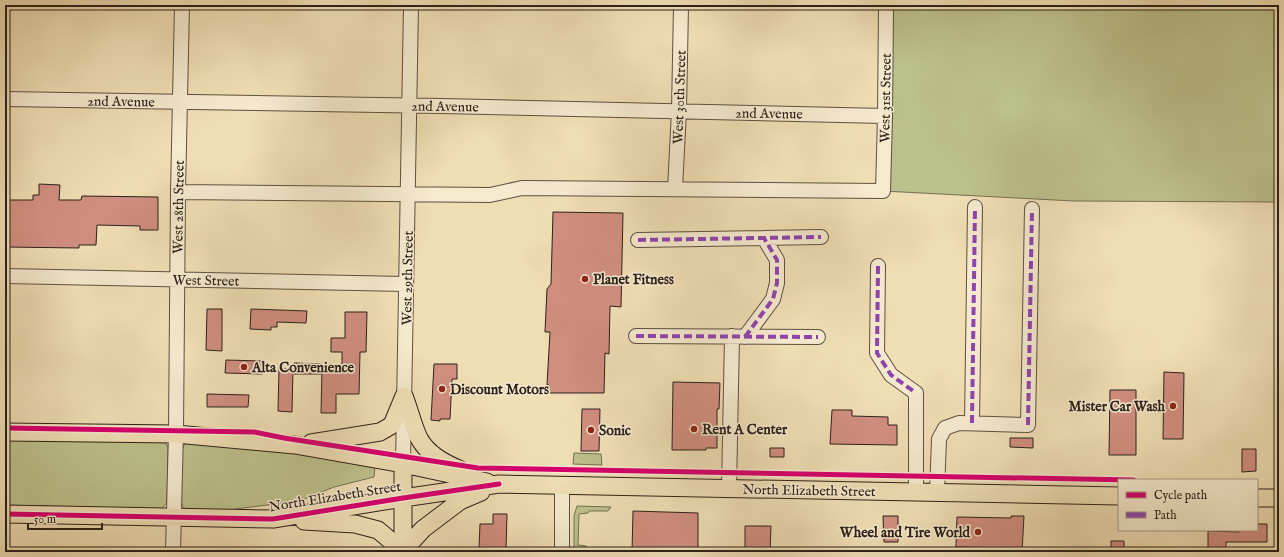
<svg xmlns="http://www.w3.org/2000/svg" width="1284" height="557" font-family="'IM FELL English',serif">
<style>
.green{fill:#bcc08b;stroke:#747052}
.building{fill:#d08e80;stroke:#2c2119}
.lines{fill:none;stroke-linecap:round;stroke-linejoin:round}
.minor-casing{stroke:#5d5040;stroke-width:16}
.major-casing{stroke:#2c2119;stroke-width:19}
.minor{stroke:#f5e9ce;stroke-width:14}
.major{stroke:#efddb4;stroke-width:17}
.quiet{stroke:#8e44ad;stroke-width:4;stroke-dasharray:8 4;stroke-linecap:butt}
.cycleway-casing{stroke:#f5e9ce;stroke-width:8}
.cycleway{stroke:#d6006c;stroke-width:5}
.poi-dot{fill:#8f2418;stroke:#f5e9ce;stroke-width:1.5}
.labels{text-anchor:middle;stroke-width:3;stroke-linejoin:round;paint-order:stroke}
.street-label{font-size:14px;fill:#2c2119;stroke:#f5e9ce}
.poi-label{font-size:14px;font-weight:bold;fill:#2c2119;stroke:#f5e9ce;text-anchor:start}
</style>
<rect width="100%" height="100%" fill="#efddb4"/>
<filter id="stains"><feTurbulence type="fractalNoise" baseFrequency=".005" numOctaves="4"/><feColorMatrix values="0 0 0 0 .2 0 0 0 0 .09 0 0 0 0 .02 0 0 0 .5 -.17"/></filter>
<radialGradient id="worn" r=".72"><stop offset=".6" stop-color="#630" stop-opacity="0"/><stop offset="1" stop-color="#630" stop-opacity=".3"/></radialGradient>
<path class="green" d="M885 5H1279V202L1074 201 883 191Z
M5 439 163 442 167 445 168 448 167 503 161 509 5 505Z
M185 443H188L237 445 375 466 374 477 334 487 299 501 228 510 186 509 184 508 181 503 182 450Z
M574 453 601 454 602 465 573 464Z
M577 506 611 507 608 511H589L588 513 579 514 578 545 586 546 588 549 587 550 574 552V516Z"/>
<path class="building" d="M39 184 60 185 59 200H81L82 196 158 197V230H140V226L97 225 96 245H79V248L5 247V200H33V195H39Z
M553 212 623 213 621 307 610 306 609 354 605 353 604 393H549V385H547L550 332H545L547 289 551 284Z
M207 309H222V351L206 350Z
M251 309 307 311 306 323 277 322V327H271V330L250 329Z
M345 312H367L366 352H360L359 394H336V413H321L322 370H342V352H331V338H345Z
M226 360 262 361V374L225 373Z
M294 363 322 364 321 374H294Z
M434 364H457V379H452L450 419H440V421L431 420Z
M279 369H293L292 412 278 411Z
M1164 372 1184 373 1183 439H1163Z
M673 382 720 383 719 409H717V448H706V450H672Z
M1110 390H1136V455H1109Z
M207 394 249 395 248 407H207Z
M582 409H600L599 451H581Z
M832 410H852V416L888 417V425H897V445L830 444Z
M1010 438H1033V448L1010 447Z
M770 448H784V457H770Z
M1242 449H1256V471L1242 472Z
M633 511 698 513V552H632Z
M493 514H507L506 549 479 548 480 524H493Z
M883 516H898V542H884Z
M1011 516H1024L1022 552H1008V548L956 547 957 517 1011 518Z
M1257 524H1267V542H1226V552H1208V531L1239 532V530H1257Z
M745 526H771L770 552H745Z
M1111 541H1124V552H1111Z"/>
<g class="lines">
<defs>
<path id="minor" d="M5 99 441 106 885 116
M675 189 679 111 681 5
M178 192 490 195 522 188 883 191 885 116 886 5
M638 240 821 237
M878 266 877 353 891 375 916 393V492
M5 276 406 284
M636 336 818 337
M745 337 773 299 777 283V260L764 238
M972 423 975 207
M403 464 411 5
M729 489 732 336
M937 493 939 439 945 428 959 423 1028 425 1032 209
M173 552 176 431 178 192 182 5
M562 552V485"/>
<path id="major" d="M404 396C409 408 414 430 420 440 429 455 444 463 459 469
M5 432 176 434 295 445 403 464 487 482
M311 443 380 432 392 425 404 396
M1257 498H1279
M5 514 273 519 403 498 499 484 1119 496
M304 521 355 524 378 530 403 551 423 529 460 501 481 492
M403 552V464"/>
</defs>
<use href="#minor" class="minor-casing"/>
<use href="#major" class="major-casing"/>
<use href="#minor" class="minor"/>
<use href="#major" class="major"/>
<path class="quiet" d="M638 240 821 237
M878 266 877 353 891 375 916 393
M636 336 818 337
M745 337 773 299 777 283V260L764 238
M972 423 975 207
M1028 425 1032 209"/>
<defs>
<path id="cycleway" d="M5 428 254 432 284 438 478 468 1134 480
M5 514 273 519 403 498 499 484"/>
</defs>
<use href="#cycleway" class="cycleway-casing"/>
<use href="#cycleway" class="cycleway"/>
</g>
<g class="poi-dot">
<circle cx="585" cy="279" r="4"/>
<circle cx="244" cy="367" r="4"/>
<circle cx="442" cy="389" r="4"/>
<circle cx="1173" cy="406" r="4"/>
<circle cx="694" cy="429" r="4"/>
<circle cx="591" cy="430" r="4"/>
<circle cx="978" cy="532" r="4"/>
</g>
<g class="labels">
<g class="street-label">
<text transform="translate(679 97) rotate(-88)" y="5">West 30th Street</text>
<text transform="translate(885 98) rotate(-89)" y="5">West 31st Street</text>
<text transform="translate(121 101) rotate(1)" y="5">2nd Avenue</text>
<text transform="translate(445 106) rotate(1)" y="5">2nd Avenue</text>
<text transform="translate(769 113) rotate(1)" y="5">2nd Avenue</text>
<text transform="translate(178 207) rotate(-89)" y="5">West 28th Street</text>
<text transform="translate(407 278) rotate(-89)" y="5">West 29th Street</text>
<text transform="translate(206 280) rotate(1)" y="5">West Street</text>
<text transform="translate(809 490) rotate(1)" y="5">North Elizabeth Street</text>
<text transform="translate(335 496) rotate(-9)" y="5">North Elizabeth Street</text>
</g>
<g class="poi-label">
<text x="593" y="284">Planet Fitness</text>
<text x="252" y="372">Alta Convenience</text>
<text x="450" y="394">Discount Motors</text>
<text x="1165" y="411" text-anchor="end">Mister Car Wash</text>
<text x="702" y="434">Rent A Center</text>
<text x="599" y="435">Sonic</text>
<text x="970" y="537" text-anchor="end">Wheel and Tire World</text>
</g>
</g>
<rect width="1284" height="557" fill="none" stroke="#efddb4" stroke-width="20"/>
<rect x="6" y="6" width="1272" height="545" fill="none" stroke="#2c2119" stroke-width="2"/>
<rect x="10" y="10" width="1264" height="537" fill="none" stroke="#2c2119"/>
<rect x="1118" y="479" width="140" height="52" fill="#f5e9ce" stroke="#a59986"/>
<rect x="1126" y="492" width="20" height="6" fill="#d6006c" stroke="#a59986"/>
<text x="1154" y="499" font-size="12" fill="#2c2119">Cycle path</text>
<rect x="1126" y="512" width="20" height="6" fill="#8e44ad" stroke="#a59986"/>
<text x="1154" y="519" font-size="12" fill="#2c2119">Path</text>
<path d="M28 523v6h74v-6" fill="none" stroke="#2c2119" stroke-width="2"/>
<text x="34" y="523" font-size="12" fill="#2c2119" stroke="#f5e9ce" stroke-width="3" paint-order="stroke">50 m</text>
<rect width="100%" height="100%" filter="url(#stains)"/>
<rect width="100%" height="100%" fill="url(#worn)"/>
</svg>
